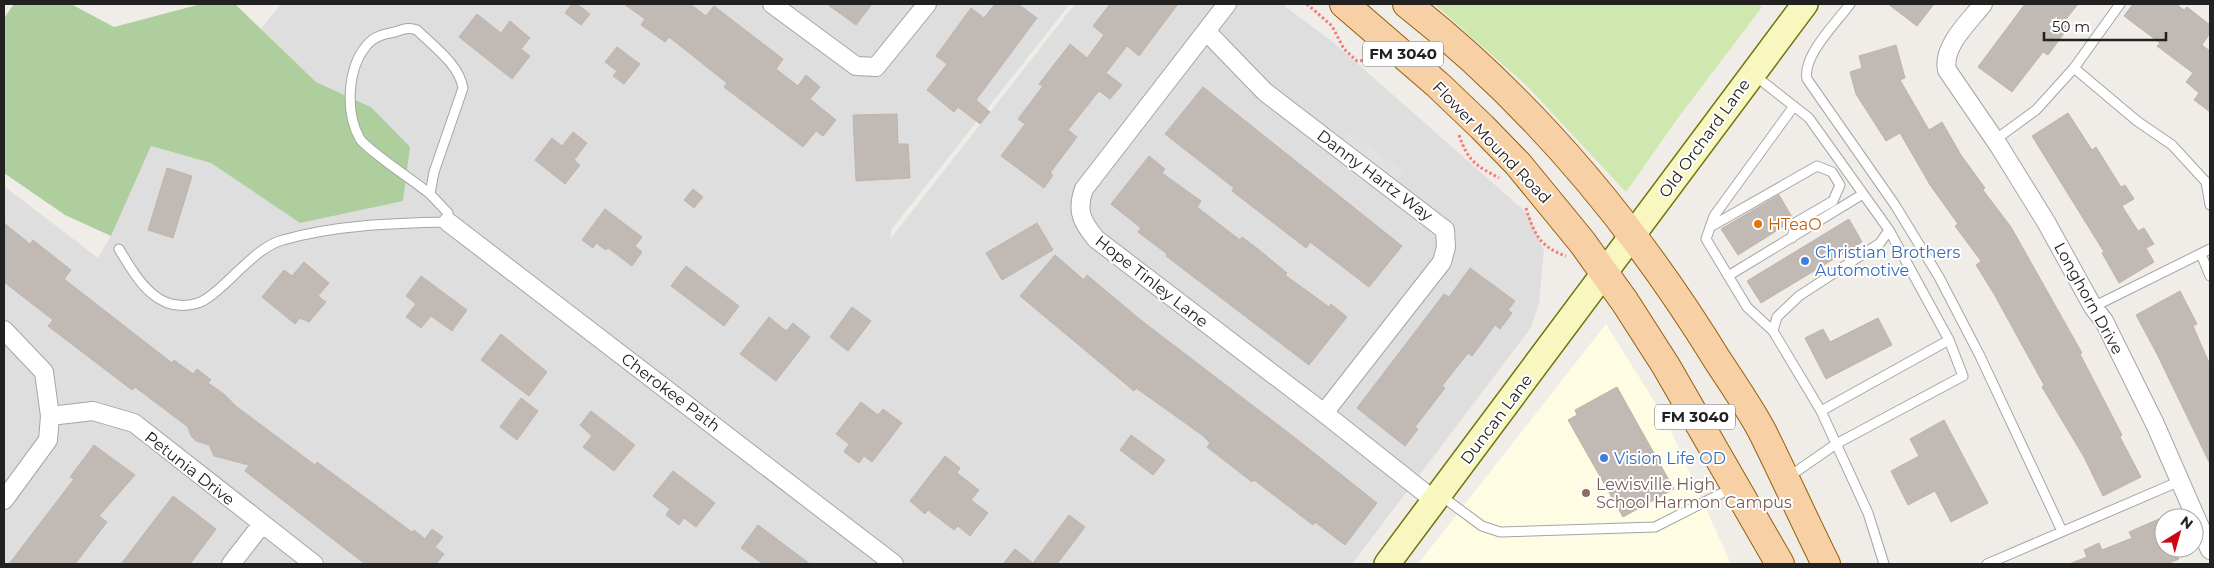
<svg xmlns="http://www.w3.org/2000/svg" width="2214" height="568" font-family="Montserrat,sans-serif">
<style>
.residential{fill:#dfdede}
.education{fill:#fefce3}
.grass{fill:#cfe8b0}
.forest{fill:#afce9e}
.parking{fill:#e1e1e1}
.building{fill:#c1b9b4;stroke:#c2b3aa}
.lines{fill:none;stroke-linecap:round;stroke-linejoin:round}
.lane-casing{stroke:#a5a5a5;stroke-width:11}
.street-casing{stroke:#a5a5a5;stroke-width:20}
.secondary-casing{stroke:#6f750a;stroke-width:28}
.primary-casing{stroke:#965f07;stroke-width:30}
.path{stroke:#f47c76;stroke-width:3;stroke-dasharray:2.5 2.5;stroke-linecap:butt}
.lane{stroke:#fff;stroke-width:9}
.street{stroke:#fff;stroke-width:18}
.secondary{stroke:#f7f7bf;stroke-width:25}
.primary{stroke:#f8d0a5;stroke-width:28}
.food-dot{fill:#e8710a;stroke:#fff;stroke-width:2}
.shop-dot{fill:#3f7fe0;stroke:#fff;stroke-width:2}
.education-dot{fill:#8d6e63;stroke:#fff;stroke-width:2}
.labels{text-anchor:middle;stroke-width:4;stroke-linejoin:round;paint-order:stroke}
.shield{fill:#fff;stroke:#646464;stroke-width:1}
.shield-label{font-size:15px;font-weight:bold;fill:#212121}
.street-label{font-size:16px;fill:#212121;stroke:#fff}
.food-label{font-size:16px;fill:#c56008;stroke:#fff;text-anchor:start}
.shop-label{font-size:16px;fill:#366cbe;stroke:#fff;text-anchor:start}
.education-label{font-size:16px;fill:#785e54;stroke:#fff;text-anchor:start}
</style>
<rect width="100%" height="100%" fill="#f0ede8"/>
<path class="residential" d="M281 4H1070L891 230V238L1075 4H1282L1333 42 1529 215 1544 251 1539 304 1530 329 1352 564H4V186L98 258 111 236 151 146 211 163 300 223 371 107 316 82 261 29Z"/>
<path class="education" d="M1606 324 1667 422 1731 564H1418Z"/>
<path class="grass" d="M1434 4H1758L1762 7 1678 118 1626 192 1527 86Z"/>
<path class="forest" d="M14 4H71L114 27 201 4H235L316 82 371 107 410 147 403 201 300 223 211 163 151 146 111 236 65 215 4 173V18Z"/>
<path class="parking" d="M1349 132 1404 171 1396 182 1342 143Z"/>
<path class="building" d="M572 4H577L590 14 581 25 565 13Z
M624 4H690L706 16 714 6 783 59 776 69 798 86 806 75 820 87 810 99 836 120 823 136 816 131 803 147 724 87 727 83 669 37 665 42 641 25 645 19Z
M827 4H872L856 25Z
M995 4H1018L1037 18 976 100 990 112 980 124 958 107 954 112 927 90 947 64 936 56 971 8 984 18Z
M1110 4H1178L1139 56 1127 46 1106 73 1122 85 1110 99 1099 91 1068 130 1077 137 1050 173 1053 175 1044 188 1001 156 1025 124 1018 119 1043 86 1039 84 1070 44 1087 58 1104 35 1093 26Z
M1888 4H1934L1917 26Z
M2025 4H2078L2063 23 2068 28 2048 55 2043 52 2012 92 1978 67Z
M2133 4H2176L2184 10 2187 7 2210 25V33L2202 45 2210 51V112L2194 100 2199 93 2186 82 2193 73 2157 46 2160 43 2124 16Z
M477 14 501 33 510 21 530 38 521 49 530 56 512 79 459 37Z
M1896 45 1905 78 1900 80 1929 130 1942 122 1961 155 1985 188 1983 190 2011 227 2082 353 2080 354 2122 435 2120 437 2141 477 2103 496 2084 457 2042 387 2044 385 1994 294 1976 265 1981 261 1955 226 1958 224 1930 185 1900 133 1886 141 1856 94 1850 72 1862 68 1859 56Z
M617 47 640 64 624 84 613 76 617 71 605 62Z
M1203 87 1402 246 1369 287 1310 242 1306 248 1232 191 1234 188 1165 134Z
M2068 113 2092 150 2096 147 2121 187 2125 185 2134 199 2122 206 2138 231 2144 228 2154 244 2146 248 2154 262 2119 283 2102 253 2104 252 2032 136Z
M897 114 898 144H908L910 178 856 181 853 115Z
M573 132 587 143 574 160 580 165 565 184 535 160 552 138 562 146Z
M1149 156 1165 169 1162 173 1201 201 1197 207 1240 240 1242 237 1258 249 1287 273 1285 275 1329 307 1331 304 1347 317 1309 365 1166 256 1167 254 1138 232 1141 228 1111 204Z
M167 168 192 176 173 238 148 230Z
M693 189 703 197 694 208 684 200Z
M1779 195 1792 217 1789 223 1738 255 1721 229Z
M605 209 642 237 635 246 642 252 632 266 608 248 606 250 596 243 593 248 582 240Z
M1849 219 1862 242 1761 303 1747 281Z
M4 223 30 244 33 240 71 270 64 279 172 363 174 360 193 374 197 369 211 380 208 383 224 394 237 407 315 465 317 462 412 532 414 530 425 539 432 529 443 537 435 547 444 554 436 564H365L245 471 249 465 214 456 209 445 196 441 191 436 188 427 135 387 132 390 48 326 53 320 4 282Z
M1037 223 1053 250 1002 280 986 253Z
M1055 255 1084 280 1087 275 1142 321 1294 437 1377 503 1345 545 1315 522 1313 525 1254 480 1252 482 1207 447 1210 443 1202 435 1136 388 1134 391 1020 296Z
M304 262 329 283 318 296 326 302 309 322 300 318 295 324 262 297 284 270 292 276Z
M686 266 739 306 724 326 671 286Z
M1470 268 1515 301 1508 310 1512 313 1500 329 1495 325 1472 356 1468 353 1442 386 1445 388 1415 427 1418 429 1405 446 1357 408 1444 294 1449 297Z
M421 276 467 310 452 331 431 316 421 328 406 317 416 304 406 296Z
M2180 291 2197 324 2193 326 2210 365V464L2157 354 2136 315Z
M852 307 871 321 848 351 830 337Z
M769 317 786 331 793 323 810 337 776 381 740 354Z
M1878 318 1892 345 1826 379 1805 338 1823 329 1830 342Z
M501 334 547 372 529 396 481 360Z
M1617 387 1674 489 1623 517 1568 420 1577 415 1575 410Z
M521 398 538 411 517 440 500 427Z
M861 402 878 415 883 409 902 423 872 462 864 456 859 463 844 452 849 444 836 434Z
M591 411 635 445 614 471 583 447 592 436 580 425Z
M1944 420 1988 503 1951 522 1935 491 1908 505 1891 471 1919 456 1910 439Z
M1131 435 1165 460 1153 475 1120 450Z
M94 445 135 475 99 516 107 522 75 564H9L74 479 70 477Z
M945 456 960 468 957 473 979 490 971 500 988 513 970 536 958 526 954 530 928 510 925 514 910 501Z
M673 471 715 503 696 527 684 518 679 525 666 515 670 509 653 496Z
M173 496 216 529 190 564H121Z
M1069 515 1085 527 1057 564H1003L1015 549 1033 563Z
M2161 518 2164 525V548H2174L2179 559 2167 564H2069L2087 557 2084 550 2099 543 2102 550 2132 538 2129 532Z
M758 525 810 564H763L741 548Z"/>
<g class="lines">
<defs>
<path id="lane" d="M1850 4C1837 22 1802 56 1807 79L1895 205 1939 277 1980 356 2062 531
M2120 4 2074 68 2137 121 2172 145 2206 182 2210 205
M1754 75 1809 118 1889 230 1949 340 1821 411 1773 331 1777 317 1799 296 1880 243 1889 230
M1995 140 2036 110 2074 68
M1710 227 1817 166 1832 172 1840 185 1833 201 1795 223 1792 238
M119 249C136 277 157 316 198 303 209 300 228 281 237 272 249 261 266 244 283 240 335 225 394 223 448 222V213L430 194 434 172 463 88C459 64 433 46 417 30 409 27 403 29 395 32 385 34 374 36 367 45 347 68 345 113 360 139 367 150 417 183 430 194
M2201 254 2210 276
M1728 276 1863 194
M2093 307 2210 249
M1773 331 1747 307 1706 239 1714 216 1794 106
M1821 411 1868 513 1884 564
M1787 478 1836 444 1963 376 1949 340
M1440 495 1482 526 1500 532 1655 527 1732 488
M1987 564 2180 481"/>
<path id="street" d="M772 4 856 66 876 67 927 4
M1227 4 1084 189C1076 211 1082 222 1096 239L1324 413 1435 501
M1983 4C1969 22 1942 46 1947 70L1999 146 2046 222 2093 307 2104 321 2155 424 2210 550
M1206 31 1265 92 1445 230 1446 247 1442 262 1324 413
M448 222 894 564
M4 330 44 372 50 416 48 440 4 500
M50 416 93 411 134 423 314 564
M231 564 262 524"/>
<path id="secondary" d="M1387 564 1805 4"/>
<path id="primary" d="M1344 4 1438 85 1482 127 1518 164 1582 242 1625 302 1666 366 1780 564
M1407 4C1532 102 1635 226 1718 361 1733 384 1749 407 1762 431 1784 475 1804 520 1826 564"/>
</defs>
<use href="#lane" class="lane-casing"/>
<use href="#street" class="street-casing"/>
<use href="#secondary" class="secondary-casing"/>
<use href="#primary" class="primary-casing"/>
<path class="path" d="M1307 4 1332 26 1344 49 1357 61 1371 60 1379 64
M1459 135C1468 161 1475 165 1499 178
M1526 208C1534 234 1540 247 1566 256"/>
<use href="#lane" class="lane"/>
<use href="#street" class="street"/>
<use href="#secondary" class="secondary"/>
<use href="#primary" class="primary"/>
</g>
<circle class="food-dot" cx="1758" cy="224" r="5"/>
<g class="shop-dot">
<circle cx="1805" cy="261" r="5"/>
<circle cx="1604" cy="458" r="5"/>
</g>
<circle class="education-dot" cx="1586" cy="493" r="5"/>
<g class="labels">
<g class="shield">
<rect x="1363" y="41.5" width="80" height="25" rx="4"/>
<rect x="1655" y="404.5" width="80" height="25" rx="4"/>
</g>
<g class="shield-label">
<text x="1403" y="59">FM 3040</text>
<text x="1695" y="422">FM 3040</text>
</g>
<g class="street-label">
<text transform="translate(1704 138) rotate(-54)" y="6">Old Orchard Lane</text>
<text transform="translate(1492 142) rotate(46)" y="6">Flower Mound Road</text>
<text transform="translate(1375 175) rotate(37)" y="6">Danny Hartz Way</text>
<text transform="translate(1152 281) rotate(38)" y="6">Hope Tinley Lane</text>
<text transform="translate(2089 298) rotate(61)" y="6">Longhorn Drive</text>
<text transform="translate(671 392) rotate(37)" y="6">Cherokee Path</text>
<text transform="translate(1496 419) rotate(-53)" y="6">Duncan Lane</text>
<text transform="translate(190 468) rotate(38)" y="6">Petunia Drive</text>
</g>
<g class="food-label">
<text x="1768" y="230">HTeaO</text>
</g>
<g class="shop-label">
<text x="1815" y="258">Christian Brothers<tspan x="1815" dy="18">Automotive</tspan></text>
<text x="1614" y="464">Vision Life OD</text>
</g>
<g class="education-label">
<text x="1596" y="490">Lewisville High<tspan x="1596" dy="18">School Harmon Campus</tspan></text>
</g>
</g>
<rect width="2214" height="568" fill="none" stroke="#212121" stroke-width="10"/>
<g transform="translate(2179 533) rotate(37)"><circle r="24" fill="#ffffff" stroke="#a6a6a6"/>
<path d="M0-4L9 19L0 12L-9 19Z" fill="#c80914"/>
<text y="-8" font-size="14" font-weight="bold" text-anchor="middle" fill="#212121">N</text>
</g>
<path d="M2044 32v8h122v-8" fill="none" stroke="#212121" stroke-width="2.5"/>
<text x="2052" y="32" font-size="15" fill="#212121" stroke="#ffffff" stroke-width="4" paint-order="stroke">50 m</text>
</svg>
